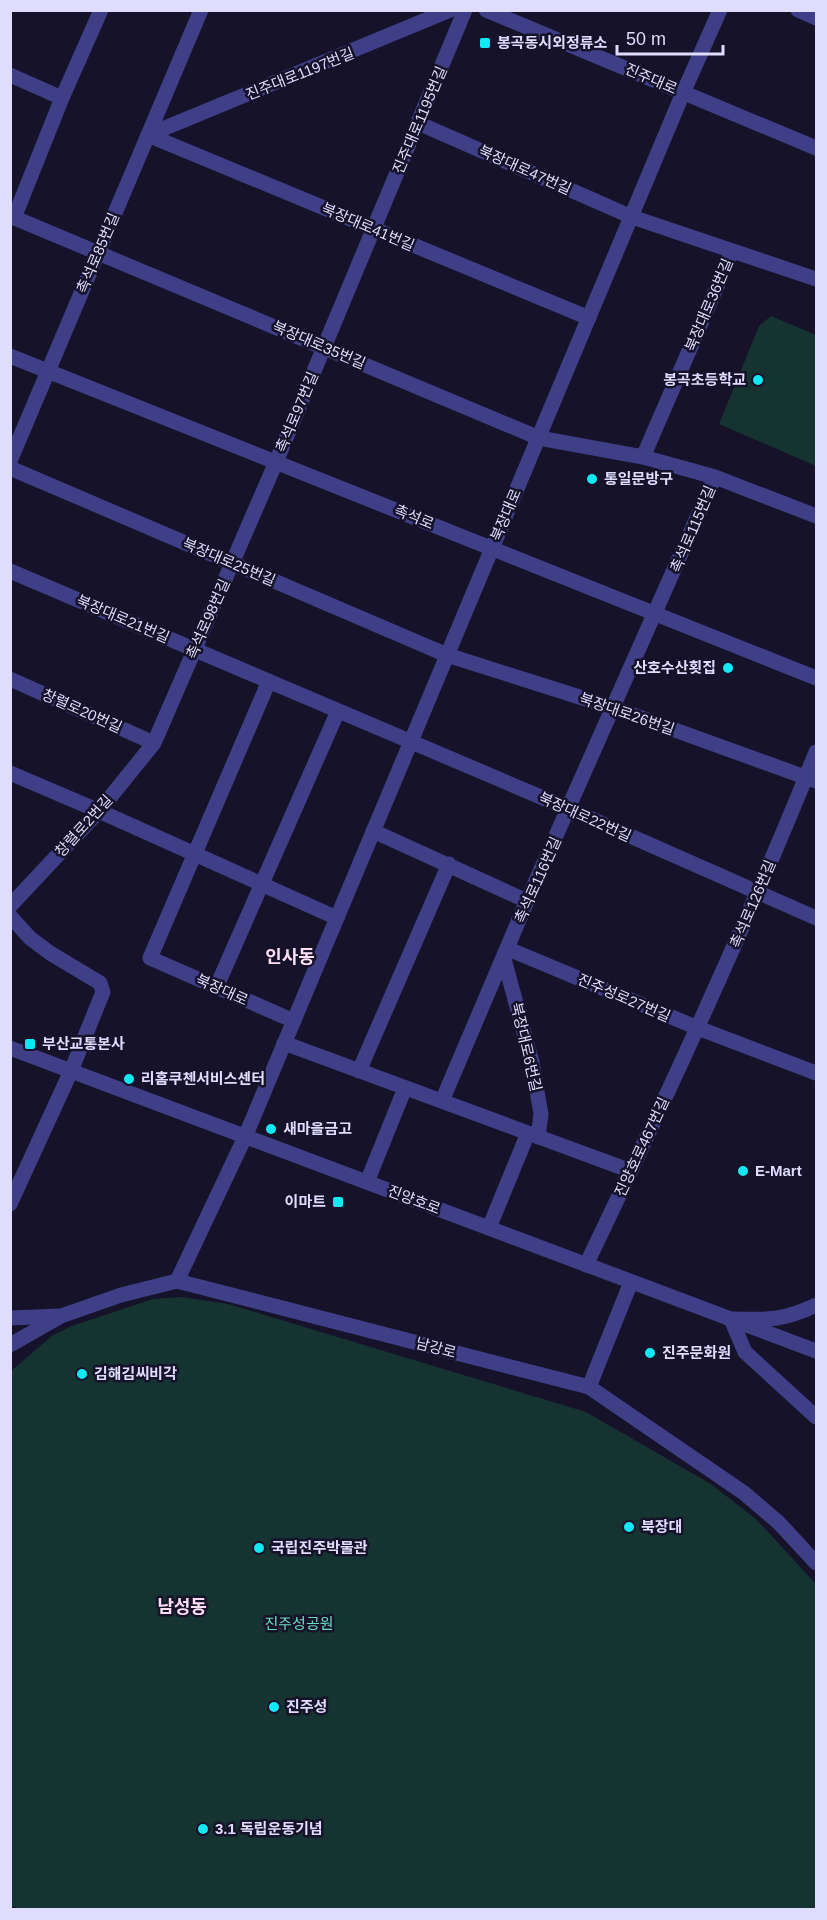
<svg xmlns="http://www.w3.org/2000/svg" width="827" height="1920" font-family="Helvetica,'Noto Sans KR',sans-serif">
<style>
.green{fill:#153431}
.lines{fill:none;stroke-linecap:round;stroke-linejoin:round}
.minor{stroke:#3f3f87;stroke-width:15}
.tertiary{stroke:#3f3f87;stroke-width:15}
.poi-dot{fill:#10e8f6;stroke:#15122a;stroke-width:2}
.labels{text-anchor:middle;stroke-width:5;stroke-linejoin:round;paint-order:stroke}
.poi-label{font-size:15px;font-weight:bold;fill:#dfdcfe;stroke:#15122a;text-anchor:start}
.street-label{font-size:15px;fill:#dfdcfe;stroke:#15122a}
.park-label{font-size:15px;fill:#69ddbb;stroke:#15122a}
.quarter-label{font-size:18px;font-weight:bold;fill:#fedef3;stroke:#15122a}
</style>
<rect width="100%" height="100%" fill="#15122a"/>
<path class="green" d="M771 316 816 335V466L719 424 759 326Z
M182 1297 228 1304 586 1412 711 1484 756 1519 816 1584V1909L26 1910 11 1906V1371L53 1335 72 1326 153 1299Z"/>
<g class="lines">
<path class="minor" d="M798 10 816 18
M10 75 62 98
M418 123 632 217 816 279
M148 135 589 318
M148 135 450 10
M10 216 539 438 643 457 715 477 816 516
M14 218 62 98 101 10
M643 457 732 252
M10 468 447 655 614 708 816 781
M10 571 569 809 816 918
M10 679 154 743
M269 681 150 958 294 1021
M10 773 99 811 337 918
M373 831 527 901
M10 906 99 811 154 743 276 462 465 10
M10 916 30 938 50 953 100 983 103 992 71 1071 10 1204
M508 949 698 1028 816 1073
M504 959 532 1062 541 1114 538 1137
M216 988 338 711
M284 1043 631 1171
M359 1071 449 864
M442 1101 527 901 715 477
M367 1182 405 1088
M489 1228 528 1133
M586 1265C667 1096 746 926 816 752
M177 1281 245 1137
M10 1318 61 1316
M589 1387 631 1282"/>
<path class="tertiary" d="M486 10 816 148
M10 356 816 678
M10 461 201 10
M10 1048 816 1351
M245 1137 683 93 720 10
M816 1305C783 1321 766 1320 731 1319L745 1352 816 1417
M10 1345 61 1316 121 1295 177 1281 589 1387 744 1493 779 1523 816 1563"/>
</g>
<g class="poi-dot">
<rect x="479" y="37" width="12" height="12" rx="3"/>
<circle cx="758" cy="380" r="6"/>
<circle cx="592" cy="479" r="6"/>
<circle cx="728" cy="668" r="6"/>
<rect x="24" y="1038" width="12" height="12" rx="3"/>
<circle cx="129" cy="1079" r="6"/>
<circle cx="271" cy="1129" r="6"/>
<circle cx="743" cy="1171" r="6"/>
<rect x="332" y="1196" width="12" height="12" rx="3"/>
<circle cx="650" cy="1353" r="6"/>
<circle cx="82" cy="1374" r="6"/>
<circle cx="629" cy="1527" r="6"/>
<circle cx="259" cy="1548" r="6"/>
<circle cx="274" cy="1707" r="6"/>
<circle cx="203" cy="1829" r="6"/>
</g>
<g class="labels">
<g class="poi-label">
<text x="497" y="48">봉곡동시외정류소</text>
<text x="746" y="385" text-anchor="end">봉곡초등학교</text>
<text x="604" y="484">통일문방구</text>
<text x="716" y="673" text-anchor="end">산호수산횟집</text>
<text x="42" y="1049">부산교통본사</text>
<text x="141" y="1084">리홈쿠첸서비스센터</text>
<text x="283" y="1134">새마을금고</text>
<text x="755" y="1176">E-Mart</text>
<text x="326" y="1207" text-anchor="end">이마트</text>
<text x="662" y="1358">진주문화원</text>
<text x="94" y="1379">김해김씨비각</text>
<text x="641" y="1532">북장대</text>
<text x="271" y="1553">국립진주박물관</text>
<text x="286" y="1712">진주성</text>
<text x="215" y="1834">3.1 독립운동기념</text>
</g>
<g class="street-label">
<text transform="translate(300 74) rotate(-22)" y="5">진주대로1197번길</text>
<text transform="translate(651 79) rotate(23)" y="5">진주대로</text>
<text transform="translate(420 120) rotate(-67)" y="5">진주대로1195번길</text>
<text transform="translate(525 170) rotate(24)" y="5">북장대로47번길</text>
<text transform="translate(368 227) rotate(23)" y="5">북장대로41번길</text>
<text transform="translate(98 253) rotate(-67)" y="5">촉석로85번길</text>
<text transform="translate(709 305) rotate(-67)" y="5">북장대로36번길</text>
<text transform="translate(319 345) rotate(23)" y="5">북장대로35번길</text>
<text transform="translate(297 412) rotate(-67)" y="5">촉석로97번길</text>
<text transform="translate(506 515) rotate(-67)" y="5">북장대로</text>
<text transform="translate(414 517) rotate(22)" y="5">촉석로</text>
<text transform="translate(693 529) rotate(-67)" y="5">촉석로115번길</text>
<text transform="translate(229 562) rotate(23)" y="5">북장대로25번길</text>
<text transform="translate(123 619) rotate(23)" y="5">북장대로21번길</text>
<text transform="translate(208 619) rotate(-66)" y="5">촉석로98번길</text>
<text transform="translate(82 711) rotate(24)" y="5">창렬로20번길</text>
<text transform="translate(627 714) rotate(19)" y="5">북장대로26번길</text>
<text transform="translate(585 817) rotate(24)" y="5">북장대로22번길</text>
<text transform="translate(84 826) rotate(-48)" y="5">창렬로2번길</text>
<text transform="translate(538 880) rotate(-66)" y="5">촉석로116번길</text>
<text transform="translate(753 904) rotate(-67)" y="5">촉석로126번길</text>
<text transform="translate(222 990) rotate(24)" y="5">북장대로</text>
<text transform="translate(624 998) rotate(23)" y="5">진주성로27번길</text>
<text transform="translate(526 1047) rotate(77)" y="5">북장대로6번길</text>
<text transform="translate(642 1147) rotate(-65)" y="5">진양호로467번길</text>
<text transform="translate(414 1200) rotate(21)" y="5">진양호로</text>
<text transform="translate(436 1348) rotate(15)" y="5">남강로</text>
</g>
<g class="park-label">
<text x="299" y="1629">진주성공원</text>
</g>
<g class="quarter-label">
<text x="290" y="963">인사동</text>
<text x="182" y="1613">남성동</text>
</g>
</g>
<rect width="827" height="1920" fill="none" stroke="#dfdcfe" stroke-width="24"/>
<path d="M617 45v9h106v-9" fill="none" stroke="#dfdcfe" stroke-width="3"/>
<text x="626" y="45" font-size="18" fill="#dfdcfe" stroke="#15122a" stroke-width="4.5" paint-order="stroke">50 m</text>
</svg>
